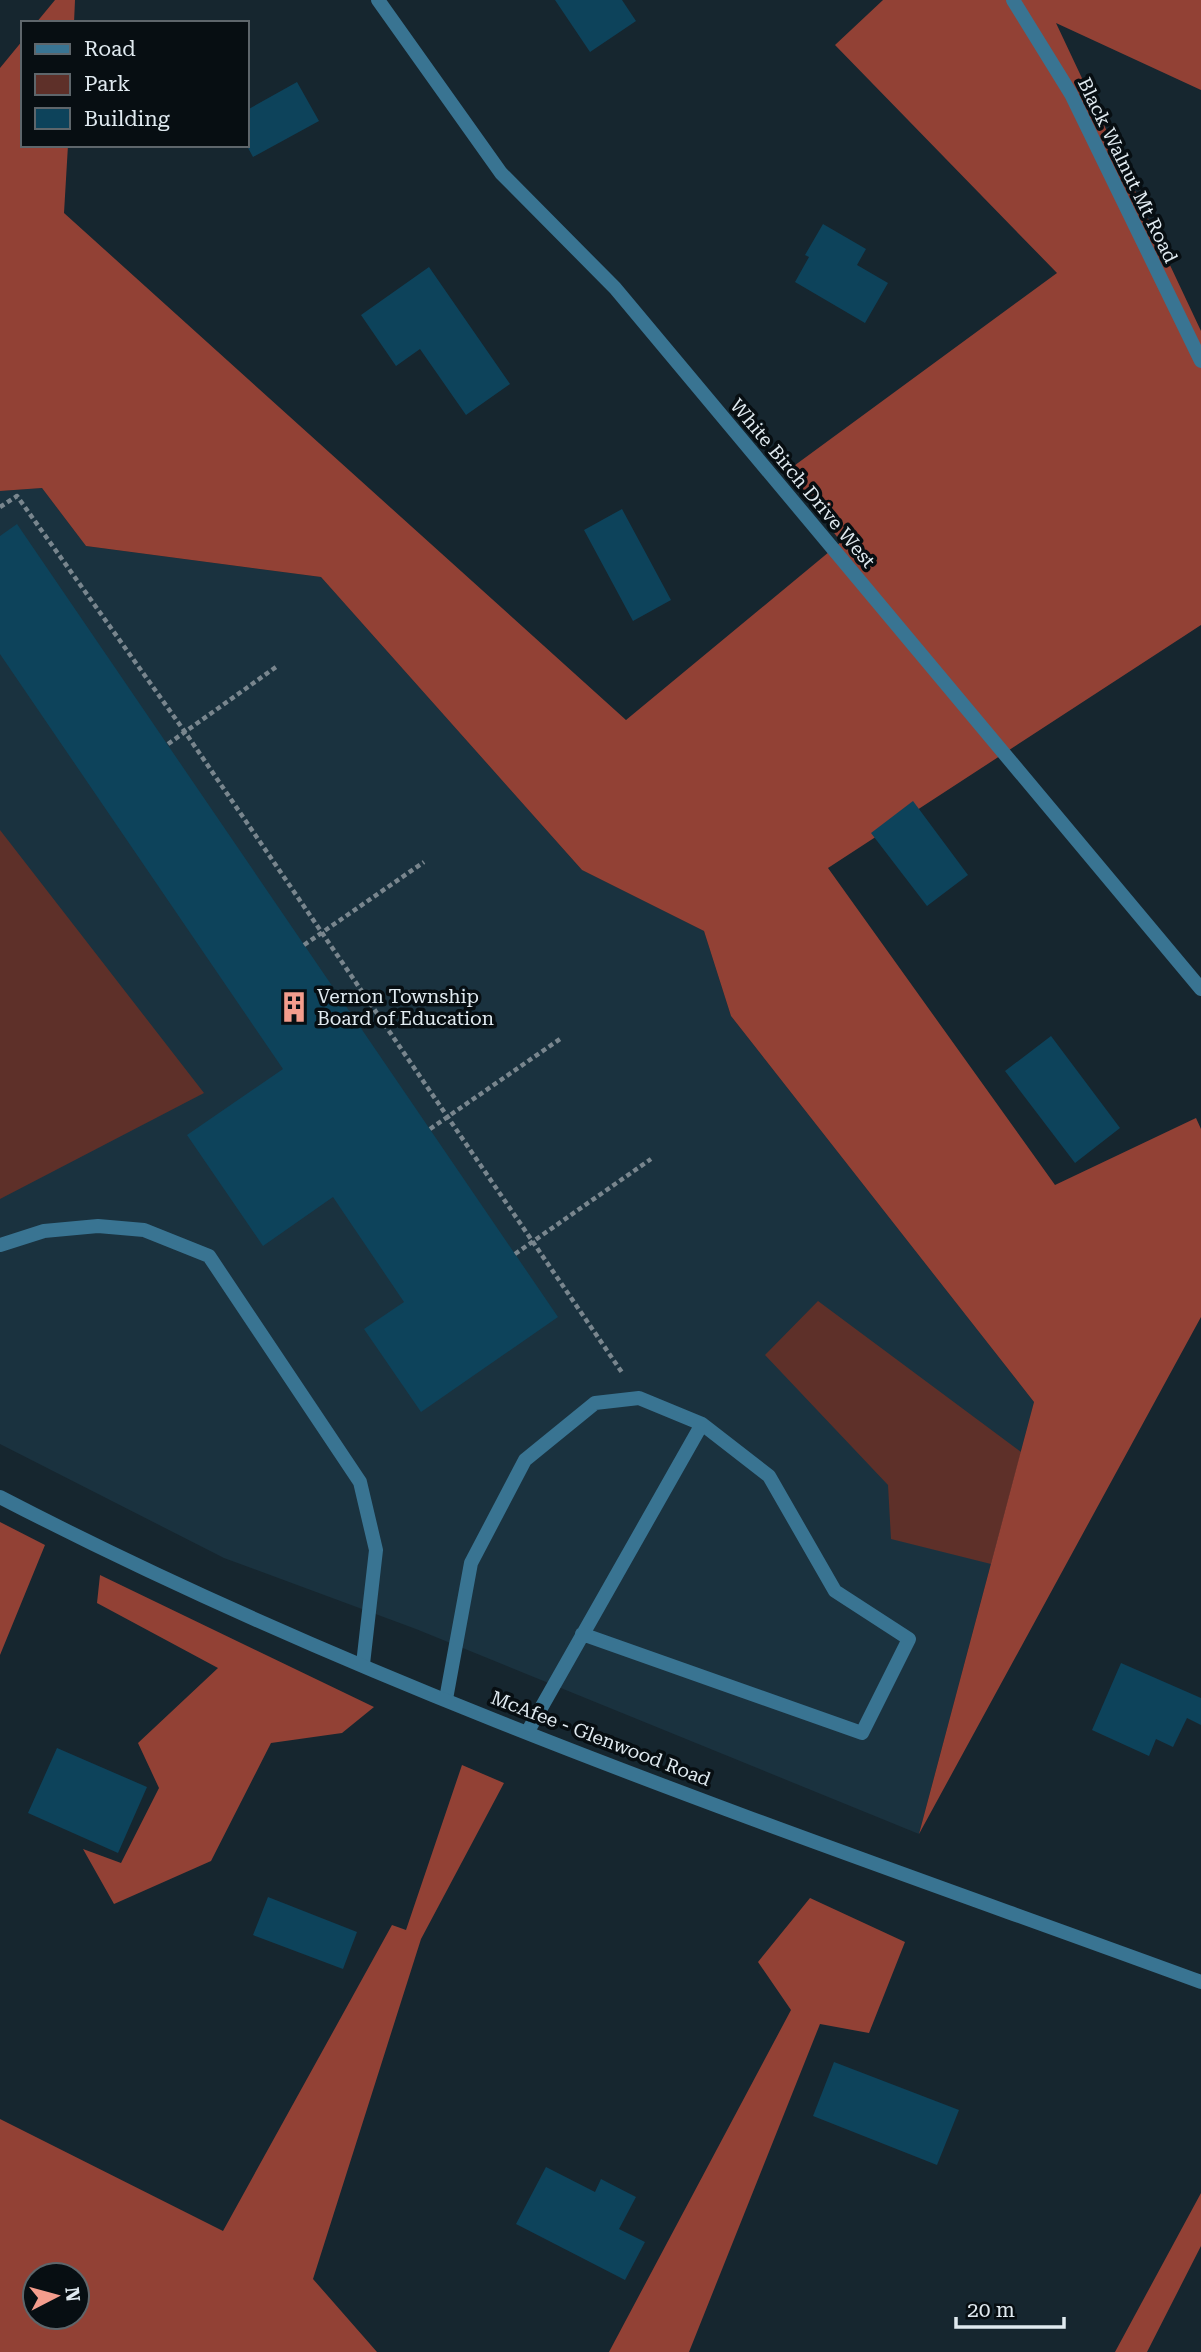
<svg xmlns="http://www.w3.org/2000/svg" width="1201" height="2352" font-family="'Roboto Serif',serif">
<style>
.built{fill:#1a323f}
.green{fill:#5e3029}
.forest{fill:#924135;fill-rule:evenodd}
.building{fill:#0d435b}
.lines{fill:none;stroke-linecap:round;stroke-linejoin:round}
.path{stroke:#79868e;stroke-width:4.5;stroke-dasharray:5 3.5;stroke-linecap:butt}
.service{stroke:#397492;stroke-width:14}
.minor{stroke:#397492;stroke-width:14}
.tertiary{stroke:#397492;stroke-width:14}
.labels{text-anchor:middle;stroke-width:7;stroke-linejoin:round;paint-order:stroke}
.street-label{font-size:19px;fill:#e0eaf0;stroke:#070e12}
.poi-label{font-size:19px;fill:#e0eaf0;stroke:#070e12;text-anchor:start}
</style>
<rect width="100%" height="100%" fill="#16262f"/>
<path class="built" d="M42 488 86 546 321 577 582 870 704 931 731 1016 1034 1402 919 1834 416 1629 224 1558 0 1444V491Z"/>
<path class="green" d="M0 830 204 1093 0 1199Z
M818 1301 1021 1452 991 1564 891 1539 888 1485 765 1355Z"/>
<path class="forest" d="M55 0H75L74 23H36Z
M883 0H1201V90L1056 23 1201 331V625L828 868 1055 1185 1196 1118 1201 1129V1317L919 1834 1034 1402 731 1016 704 931 582 870 321 577 86 546 42 488 0 491V68L23 40V145H68L64 213 626 720 841 542 787 471 1057 273 835 45Z
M0 1522 45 1545 0 1655Z
M100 1575 374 1707 342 1733 271 1743 211 1861 114 1904 83 1849 121 1863 159 1788 138 1743 218 1668 97 1603Z
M462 1765 504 1783 421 1939 313 2279 377 2352H0V2119L223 2231 392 1925 406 1930ZM35 2275H77V2317H35Z
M810 1898 905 1942 869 2033 820 2024 689 2352H609L791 2010 758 1962Z
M1201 2193V2246L1147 2352H1115Z"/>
<path class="building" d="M555 0H622L636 21 590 52Z
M297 82 319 121 253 157 247 146V110Z
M823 224 866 249 857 265 888 283 865 323 795 282 809 257 805 255Z
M429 267 510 384 466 415 420 349 396 366 361 315Z
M622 509 671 600 633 621 584 530Z
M17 524 558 1317 421 1412 364 1329 404 1302 333 1197 263 1246 187 1135 283 1069 0 654V536Z
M913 801 968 875 927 906 871 833Z
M1051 1036 1120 1128 1075 1163 1005 1071Z
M1121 1663 1201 1698V1725L1187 1718 1173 1747 1156 1739 1149 1756 1092 1730Z
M57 1748 147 1787 118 1853 28 1813Z
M268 1897 357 1932 343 1969 253 1935Z
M834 2062 959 2110 937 2165 813 2116Z
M546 2167 595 2192 601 2179 636 2197 619 2229 645 2242 625 2280 516 2224Z"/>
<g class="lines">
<path class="path" d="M0 507 17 496 185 732 623 1374
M168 744 276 667
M304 945 424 862
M430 1129 560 1039
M515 1254 651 1159"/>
<path class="service" d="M0 1245 44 1231 98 1226 144 1230 209 1256 360 1482 376 1550 363 1664
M582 1634 862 1733 909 1639 835 1591 769 1476 702 1424
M446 1699 471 1563 525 1460 595 1403 639 1398 702 1424 528 1731"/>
<path class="minor" d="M378 0 501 173 615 288 1201 989
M1013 0 1071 94 1201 361"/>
<path class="tertiary" d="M0 1497C383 1696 797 1834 1201 1982"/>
</g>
<defs>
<symbol id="building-bare" viewBox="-9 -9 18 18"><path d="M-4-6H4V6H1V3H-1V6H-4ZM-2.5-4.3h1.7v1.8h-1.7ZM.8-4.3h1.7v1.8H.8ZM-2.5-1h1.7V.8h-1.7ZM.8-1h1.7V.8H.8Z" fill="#f49d8d" stroke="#070e12" stroke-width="2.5" paint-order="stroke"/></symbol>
</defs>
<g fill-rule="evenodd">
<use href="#building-bare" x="272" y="985" width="44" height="44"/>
</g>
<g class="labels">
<g class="street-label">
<text transform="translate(1128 170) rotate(64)" y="7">Black Walnut Mt Road</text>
<text transform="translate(803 483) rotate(50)" y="7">White Birch Drive West</text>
<text transform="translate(601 1738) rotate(21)" y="7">McAfee - Glenwood Road</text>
</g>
<g class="poi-label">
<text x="317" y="1003">Vernon Township<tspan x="317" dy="22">Board of Education</tspan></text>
</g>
</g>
<rect x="21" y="21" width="228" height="126" fill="#070e12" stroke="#5e666b" stroke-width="2"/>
<rect x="35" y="44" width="35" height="10" fill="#397492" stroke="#5e666b" stroke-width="2"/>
<text x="84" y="56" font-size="21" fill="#e0eaf0">Road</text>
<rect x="35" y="74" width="35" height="21" fill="#5e3029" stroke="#5e666b" stroke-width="2"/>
<text x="84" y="91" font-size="21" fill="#e0eaf0">Park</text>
<rect x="35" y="108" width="35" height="21" fill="#0d435b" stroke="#5e666b" stroke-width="2"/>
<text x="84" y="126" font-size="21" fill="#e0eaf0">Building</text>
<g transform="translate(56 2296) rotate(84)"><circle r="33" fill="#070e12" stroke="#5e666b" stroke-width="2"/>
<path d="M0-5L12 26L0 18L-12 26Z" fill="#f49d8d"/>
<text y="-10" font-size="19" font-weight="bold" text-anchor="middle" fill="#e0eaf0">N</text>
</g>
<path d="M956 2317v10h108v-10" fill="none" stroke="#e0eaf0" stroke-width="3.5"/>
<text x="967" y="2317" font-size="21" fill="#e0eaf0" stroke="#070e12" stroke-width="5" paint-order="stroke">20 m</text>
</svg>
